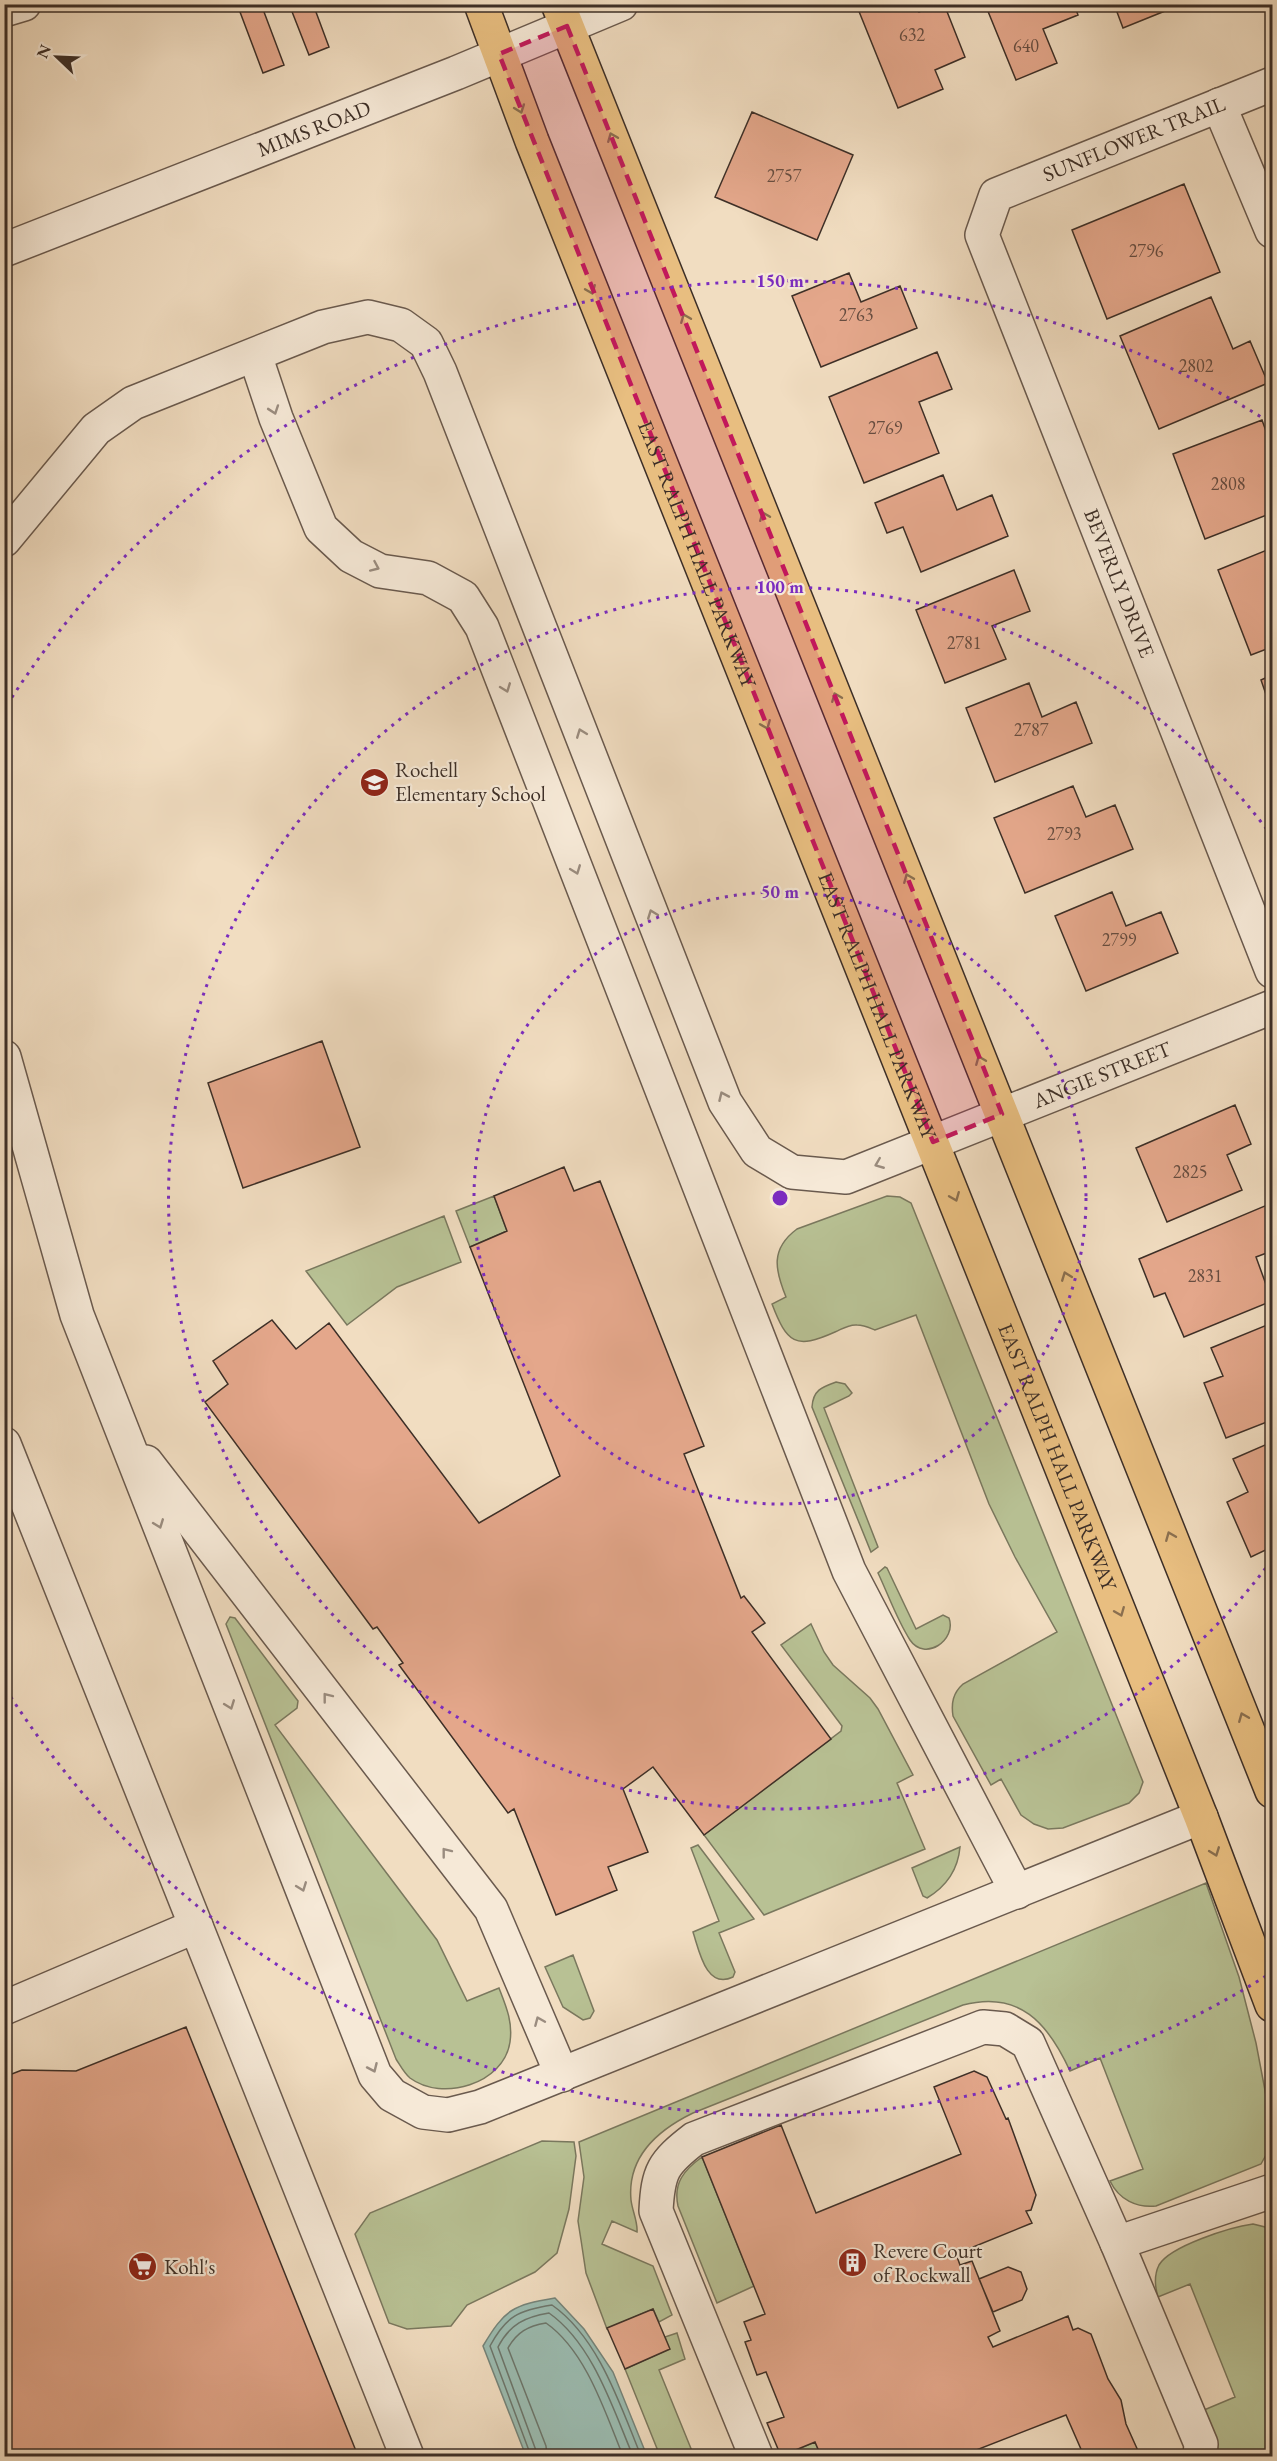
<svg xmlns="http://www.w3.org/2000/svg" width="1277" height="2461" font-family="'EB Garamond',serif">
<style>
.green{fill:#b8c194;stroke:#7a785e;stroke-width:1.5}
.water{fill:#9bbcb1;stroke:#75847a;stroke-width:1.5}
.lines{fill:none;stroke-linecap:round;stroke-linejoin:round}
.shore{stroke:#6c766c;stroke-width:1.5}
.building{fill:#e4a78b;stroke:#3d2f27;stroke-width:1.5}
.minor-casing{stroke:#6a5a4e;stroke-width:36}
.major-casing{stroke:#3d2f27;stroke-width:36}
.minor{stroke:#f6e9d7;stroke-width:33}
.major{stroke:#e8be80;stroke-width:33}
.oneway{stroke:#8a6f4f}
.oneway2{stroke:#9a8c7f}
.marked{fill:#c2185b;fill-opacity:0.2;stroke:#c2185b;stroke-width:4.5;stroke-dasharray:12 8;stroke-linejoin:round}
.ring{fill:none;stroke:#7b2cbf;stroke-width:3;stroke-dasharray:3 6}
.labels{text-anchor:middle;stroke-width:4.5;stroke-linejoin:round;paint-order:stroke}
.number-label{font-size:18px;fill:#674d40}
.street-label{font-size:21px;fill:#3d2f27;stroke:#f6e9d7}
.poi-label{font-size:21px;fill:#3d2f27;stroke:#f6e9d7;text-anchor:start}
.centre{fill:#7b2cbf;stroke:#f6e9d7;stroke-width:3}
.ring-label{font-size:18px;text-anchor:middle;font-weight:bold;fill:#7b2cbf;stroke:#f6e9d7;stroke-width:4.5;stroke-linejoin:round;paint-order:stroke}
</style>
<rect width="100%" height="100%" fill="#f1ddc1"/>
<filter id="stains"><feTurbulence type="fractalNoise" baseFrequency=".00333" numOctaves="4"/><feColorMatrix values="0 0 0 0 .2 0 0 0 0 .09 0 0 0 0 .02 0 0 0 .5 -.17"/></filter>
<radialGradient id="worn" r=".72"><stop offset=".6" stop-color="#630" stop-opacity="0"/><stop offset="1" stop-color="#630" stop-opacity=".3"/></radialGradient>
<path class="green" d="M494 1196 507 1231 470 1247 456 1211Z
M887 1196 900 1197 911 1203 1143 1782 1139 1793 1129 1803 1063 1828 1048 1829 1034 1824 1021 1815 1001 1779 991 1785 953 1716C951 1703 953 1693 963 1684L1057 1632 1015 1557 989 1504 916 1315 875 1330C870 1328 864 1325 857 1325 849 1324 842 1329 835 1332 795 1350 787 1343 772 1304L786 1297C775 1270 770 1249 797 1229Z
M444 1216 461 1262 397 1287 347 1325 306 1271Z
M836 1382 845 1384 852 1393 849 1396 824 1408 878 1547 871 1552 812 1407C813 1390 822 1387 836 1382Z
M885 1567 887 1568 916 1629 943 1615 949 1618C957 1640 925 1662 910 1640 897 1620 888 1594 878 1573Z
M230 1617 235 1618 298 1701 297 1708 275 1725 437 1940 467 2001 499 1988C506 2006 513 2022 510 2042 504 2084 442 2102 410 2078 404 2073 400 2065 396 2059L226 1624Z
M811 1624 824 1652 833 1665 870 1698 878 1709 913 1775 897 1783 925 1849 764 1915 704 1835 841 1731 842 1726 781 1645Z
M698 1845 754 1919 719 1933 735 1972 733 1977C706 1990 699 1950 693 1932L719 1921 691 1848Z
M960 1847C958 1870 947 1886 927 1898L923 1896 912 1868Z
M1206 1883 1239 1977 1256 2043 1272 2127V2144L1261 2164 1156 2206C1137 2208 1119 2200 1110 2181L1143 2169 1100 2058 1070 2071C1048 2023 1019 1990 963 2005L693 2113C658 2130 627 2157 631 2200 632 2210 638 2222 637 2232L612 2221 602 2244 653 2266 672 2315 659 2322 653 2309 607 2329 586 2273 581 2240 578 2221 584 2177 579 2142Z
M573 1955 594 2011 590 2018 583 2020 563 2007 545 1967Z
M542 2141 574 2142 576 2156 569 2209 557 2253 535 2272 467 2305 451 2326 407 2329 389 2323 355 2234 370 2213Z
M702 2157 754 2286 717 2303 678 2206C673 2183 684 2170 702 2157Z
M1253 2224 1265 2227 1272 2235V2440L1270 2456H1211L1204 2410 1235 2397 1190 2284 1158 2297C1155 2287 1154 2275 1159 2265 1170 2246 1231 2227 1253 2224Z
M677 2333 685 2359 659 2370 694 2456H660L625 2369 669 2349 665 2337Z
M815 2442 821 2456H781Z"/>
<path class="water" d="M555 2298 584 2329 613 2372 647 2456H526L483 2346C505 2309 513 2305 555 2298Z"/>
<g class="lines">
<path class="shore" d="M531 2456 490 2346C506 2316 519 2310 552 2305 599 2338 620 2405 641 2456
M538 2456 498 2347C510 2324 525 2317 549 2313 593 2344 613 2409 633 2456
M547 2456 546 2446 508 2348C517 2332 528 2326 546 2323 586 2351 605 2412 623 2456"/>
</g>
<path class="building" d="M237 4H261L284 65 263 73Z
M289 4H313L329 47 309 55Z
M856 4H915L919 12 937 4H944L965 57 935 70 943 89 898 108Z
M985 4H1074L1078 15 1043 29 1057 63 1016 80Z
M1114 4H1162L1165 11 1123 28Z
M752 112 853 155 817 240 715 197Z
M1184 184 1220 272 1107 319 1072 230Z
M849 273 861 302 900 286 917 328 821 367 792 296Z
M1211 297 1233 349 1250 341 1268 383 1159 429 1120 336Z
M937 352 952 389 919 402 939 453 864 483 829 397Z
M1262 420 1272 448V513L1205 539 1173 454Z
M943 475 957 510 992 495 1008 536 921 572 903 527 887 533 875 503Z
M1272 548V647L1251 655 1218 570Z
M1014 570 1030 611 992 626 1006 659 945 683 916 610Z
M1272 675V712L1261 680Z
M1029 683 1042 717 1076 702 1092 743 995 782 966 708Z
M1073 786 1086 817 1115 805 1133 849 1025 893 994 818Z
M1112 892 1126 926 1161 912 1178 953 1086 991 1055 916Z
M322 1041 360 1147 243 1188 208 1083Z
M1235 1105 1251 1144 1227 1155 1242 1190 1167 1222 1136 1148Z
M564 1167 574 1191 600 1181 704 1446 684 1454 741 1598 744 1596 765 1623 752 1632 831 1739 704 1835 653 1767 623 1789 648 1852 608 1867 617 1890 556 1915 514 1809 508 1813 399 1665 403 1663 377 1627 373 1629 205 1402 228 1384 213 1361 272 1320 296 1349 329 1323 479 1523 560 1476 470 1247 507 1231 494 1196Z
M1272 1203V1251L1256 1257 1272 1301 1184 1337 1165 1293 1154 1297 1139 1259Z
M1272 1323V1420L1226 1438 1204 1383 1223 1376 1211 1348Z
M1272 1442V1547L1251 1557 1227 1502 1248 1492 1233 1459Z
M186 2027 358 2456H4V2077L22 2070 76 2071Z
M974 2071 987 2077 1006 2119 1008 2118 1036 2195 1031 2210 1026 2211 1032 2223 956 2254 960 2265 972 2261 1000 2331 988 2337 993 2347 1068 2316 1073 2330 1078 2328 1091 2334 1108 2379 1121 2400 1126 2424 1139 2453 1138 2456H1084L1066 2415 961 2456H821L815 2442 781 2456 767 2423 784 2417 766 2372 757 2375 745 2342 751 2340 744 2322 765 2314 702 2157 781 2125 816 2213 961 2154 934 2087Z
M1008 2267 1021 2272 1027 2289 1022 2300 993 2312 979 2279Z
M653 2309 670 2349 625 2369 607 2328Z"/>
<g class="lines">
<defs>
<g id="minor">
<path d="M4 10 24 4"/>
<path id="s1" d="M1272 84 996 195 982 235 1272 971"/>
<path d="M1219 105 1272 231"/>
<path id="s2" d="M4 250 456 73 621 4"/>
<path d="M255 355 276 418 321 528 351 556 380 571 428 578 463 597 482 627 849 1571 1017 1892"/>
<path id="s3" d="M4 540 96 429 133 403 323 327 368 317 401 325 426 343 440 372 725 1102 757 1151 792 1172 846 1177 1272 1007"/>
<path d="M4 1057 77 1315 375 2075 392 2095 423 2112 448 2115 480 2107 1201 1817"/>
<path d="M4 1444 407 2456"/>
<path d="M146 1462 491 1909 562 2075"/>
<path d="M4 2008 196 1926"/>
<path d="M1117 2243 1272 2191"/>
<path d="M756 2456 656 2211C658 2171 663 2163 694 2139L983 2027 1005 2029 1028 2043 1117 2243 1201 2444 1200 2456"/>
</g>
<g id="major">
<path id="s4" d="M481 4 532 141 1201 1817 1272 2005"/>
<path d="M558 4 1272 1791"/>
</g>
</defs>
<use href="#minor" class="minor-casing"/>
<use href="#major" class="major-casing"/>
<use href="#minor" class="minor"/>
<use href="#major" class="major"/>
</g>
<defs><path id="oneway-chevron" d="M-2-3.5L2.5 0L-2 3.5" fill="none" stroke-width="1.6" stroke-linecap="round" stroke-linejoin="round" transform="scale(1.5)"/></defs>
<g class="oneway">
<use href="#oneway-chevron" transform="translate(520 109) rotate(70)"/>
<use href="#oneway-chevron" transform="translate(612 137) rotate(-112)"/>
<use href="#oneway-chevron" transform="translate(591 290) rotate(68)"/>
<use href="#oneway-chevron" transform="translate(685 318) rotate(-112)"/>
<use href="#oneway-chevron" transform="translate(764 516) rotate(-112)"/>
<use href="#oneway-chevron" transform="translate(836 697) rotate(-112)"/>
<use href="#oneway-chevron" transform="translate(766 725) rotate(68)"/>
<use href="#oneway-chevron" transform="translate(908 878) rotate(-112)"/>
<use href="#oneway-chevron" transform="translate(980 1060) rotate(-112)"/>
<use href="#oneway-chevron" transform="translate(955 1197) rotate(68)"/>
<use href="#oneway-chevron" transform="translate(1066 1276) rotate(-111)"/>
<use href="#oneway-chevron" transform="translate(1170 1536) rotate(-112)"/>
<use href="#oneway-chevron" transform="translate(1120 1612) rotate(68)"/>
<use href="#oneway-chevron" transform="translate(1243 1717) rotate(-112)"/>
<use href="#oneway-chevron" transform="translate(1215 1852) rotate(69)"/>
</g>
<g class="oneway2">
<use href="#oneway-chevron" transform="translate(274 410) rotate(71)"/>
<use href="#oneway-chevron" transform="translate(375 567) rotate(24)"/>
<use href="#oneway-chevron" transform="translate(506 688) rotate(69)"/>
<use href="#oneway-chevron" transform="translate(581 733) rotate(-111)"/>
<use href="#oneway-chevron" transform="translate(576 870) rotate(69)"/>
<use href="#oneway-chevron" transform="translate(652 914) rotate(-111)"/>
<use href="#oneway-chevron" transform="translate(723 1096) rotate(-114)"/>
<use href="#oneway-chevron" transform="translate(879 1164) rotate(158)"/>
<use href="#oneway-chevron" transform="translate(159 1524) rotate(69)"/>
<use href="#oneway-chevron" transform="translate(327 1697) rotate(-128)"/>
<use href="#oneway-chevron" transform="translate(230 1705) rotate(69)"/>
<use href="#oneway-chevron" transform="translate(446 1852) rotate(-128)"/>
<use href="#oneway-chevron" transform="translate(302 1887) rotate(69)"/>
<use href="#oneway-chevron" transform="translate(539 2021) rotate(-113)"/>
<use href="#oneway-chevron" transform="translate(373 2068) rotate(66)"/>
</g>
<path class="marked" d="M567 26 1002 1114 933 1142 499 54Z"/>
<g class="ring">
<circle cx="780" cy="1198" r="306"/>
<path d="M1271 1561A611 611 0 1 1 1271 835"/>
<path d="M1266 1976A917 917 0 0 1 7 1691M7 705A917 917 0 0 1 1266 420"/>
</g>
<defs>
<symbol id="school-disc" viewBox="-11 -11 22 22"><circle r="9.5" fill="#8f2418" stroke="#f6e9d7"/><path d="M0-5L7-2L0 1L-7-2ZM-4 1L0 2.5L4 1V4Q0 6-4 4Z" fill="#fff"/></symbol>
<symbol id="building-disc" viewBox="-11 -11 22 22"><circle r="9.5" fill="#8f2418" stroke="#f6e9d7"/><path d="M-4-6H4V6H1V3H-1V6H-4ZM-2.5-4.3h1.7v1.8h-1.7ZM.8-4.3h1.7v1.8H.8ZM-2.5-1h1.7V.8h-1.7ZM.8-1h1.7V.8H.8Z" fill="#fff"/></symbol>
<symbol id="supermarket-disc" viewBox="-11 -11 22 22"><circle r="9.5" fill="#8f2418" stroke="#f6e9d7"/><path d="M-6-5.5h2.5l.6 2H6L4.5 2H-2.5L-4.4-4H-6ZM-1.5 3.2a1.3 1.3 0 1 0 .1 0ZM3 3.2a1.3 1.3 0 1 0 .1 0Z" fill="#fff"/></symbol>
</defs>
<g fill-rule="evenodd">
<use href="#school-disc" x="358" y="766" width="33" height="33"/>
<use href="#building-disc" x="836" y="2246" width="33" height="33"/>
<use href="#supermarket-disc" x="126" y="2250" width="33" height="33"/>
</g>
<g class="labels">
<g class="number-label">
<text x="912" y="41">632</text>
<text x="1026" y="52">640</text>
<text x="784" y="182">2757</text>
<text x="1146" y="257">2796</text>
<text x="856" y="321">2763</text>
<text x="1196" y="372">2802</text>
<text x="885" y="434">2769</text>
<text x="1228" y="490">2808</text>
<text x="964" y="649">2781</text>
<text x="1031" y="736">2787</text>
<text x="1064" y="840">2793</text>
<text x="1119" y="946">2799</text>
<text x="1190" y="1178">2825</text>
<text x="1205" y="1282">2831</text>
</g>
<g class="street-label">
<text dy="7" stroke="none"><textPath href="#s2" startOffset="333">MIMS ROAD</textPath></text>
<text transform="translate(1134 139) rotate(-22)" y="7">SUNFLOWER TRAIL</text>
<text dy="7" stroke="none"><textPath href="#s4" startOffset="591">EAST RALPH HALL PARKWAY</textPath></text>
<text dy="7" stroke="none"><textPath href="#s1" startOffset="714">BEVERLY DRIVE</textPath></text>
<text dy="7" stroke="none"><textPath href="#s4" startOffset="1077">EAST RALPH HALL PARKWAY</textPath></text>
<text dy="7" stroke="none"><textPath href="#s3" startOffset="1750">ANGIE STREET</textPath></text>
<text dy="7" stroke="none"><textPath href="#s4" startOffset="1563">EAST RALPH HALL PARKWAY</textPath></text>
</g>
<g class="poi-label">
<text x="395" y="777">Rochell<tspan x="395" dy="24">Elementary School</tspan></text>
<text x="873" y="2258">Revere Court<tspan x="873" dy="24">of Rockwall</tspan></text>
<text x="164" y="2274">Kohl's</text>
</g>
</g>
<circle cx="780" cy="1198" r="9" class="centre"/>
<g class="ring-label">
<text x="780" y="287">150 m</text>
<text x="780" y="593">100 m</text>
<text x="780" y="898">50 m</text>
</g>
<rect width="1277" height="2461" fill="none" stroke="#f1ddc1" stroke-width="24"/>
<rect x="6" y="6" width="1265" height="2449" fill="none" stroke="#3d2f27" stroke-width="3"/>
<rect x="12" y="12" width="1253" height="2437" fill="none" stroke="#3d2f27" stroke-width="1.5"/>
<g transform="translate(57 57) rotate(293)" stroke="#f6e9d7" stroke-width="4.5" paint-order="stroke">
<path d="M0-4.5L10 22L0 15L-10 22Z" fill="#3d2f27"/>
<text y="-9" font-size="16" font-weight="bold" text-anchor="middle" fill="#3d2f27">N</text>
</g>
<rect width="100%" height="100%" filter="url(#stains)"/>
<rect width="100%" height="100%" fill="url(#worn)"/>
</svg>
